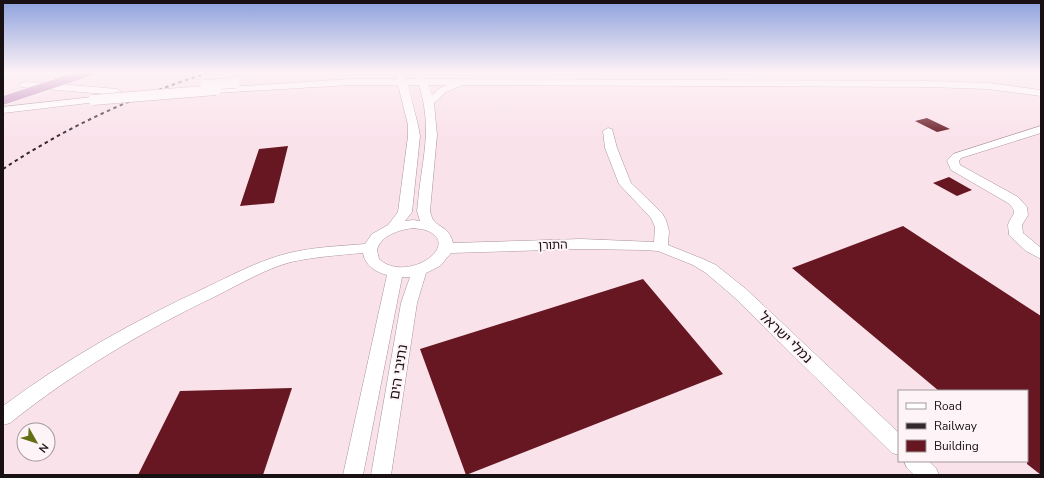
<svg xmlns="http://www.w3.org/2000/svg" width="1044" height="478" font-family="'Nunito Sans','Noto Sans Hebrew',sans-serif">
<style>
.building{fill:#661722}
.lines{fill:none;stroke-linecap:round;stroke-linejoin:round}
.minor-casing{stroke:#aa939c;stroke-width:1}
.highway-casing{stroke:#fff;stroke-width:1}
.minor{fill:#fff;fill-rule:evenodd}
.highway{fill:#bb85b8;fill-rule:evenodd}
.rail{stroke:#33292d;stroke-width:2;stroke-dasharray:3.5 3.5;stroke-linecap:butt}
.minor-bridge-casing{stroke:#aa939c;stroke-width:11;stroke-linecap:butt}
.minor-bridge{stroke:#fff;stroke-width:10}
.labels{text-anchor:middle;stroke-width:4;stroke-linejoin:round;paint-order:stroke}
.street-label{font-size:12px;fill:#181013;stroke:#fef4f7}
.near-street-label{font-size:14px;fill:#181013;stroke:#fef4f7}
</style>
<rect width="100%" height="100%" fill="#fae2eb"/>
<path class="building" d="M927 118 950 129 937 132 915 121Z
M288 146 274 203 240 206 259 149Z
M949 177 972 190 957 196 933 183Z
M903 226 1041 316V475L1027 464V391H939L792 268Z
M643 279 723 374 466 475 420 349Z
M292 388 263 475H138L180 391Z"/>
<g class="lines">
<defs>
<path id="minor" d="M40 72H79L84 75C76 82 51 77 42 74Z
M396 72H404L406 79H417L415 74 417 72H422L426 79 929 81 988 83 1041 90V96L988 89 929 87 462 85 446 92 434 103 437 135 430 211C433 225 438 223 447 231 450 234 452 239 453 243L581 239 654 242 655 227 651 218 619 184 605 148 603 131 608 128 612 129 617 148 631 183 662 213 666 220 669 231 668 245 703 259 716 265 746 289 899 433V455L892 453 734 297 706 273 693 265 658 251 644 250 581 249 451 253 440 266 426 273 417 303 391 475H371L401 303 410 277H402L363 475H343L387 275C376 272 365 266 363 253 339 255 314 257 291 262 265 269 240 284 216 296 143 331 74 372 10 423L3 425V406C66 359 134 321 205 288 232 275 260 260 289 253 314 247 340 246 365 244L372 234 388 225 398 212 408 136V125L398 85H350L216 93 213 92 211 90 213 88 350 79H397ZM408 85H419C433 130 422 158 418 202L417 211 420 221 413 220 405 221 412 212 420 136 418 125ZM428 85H447L440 88 432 95ZM413 228C418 229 424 229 428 231 462 246 406 284 379 259L377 250C381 235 399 230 413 228Z
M24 82 47 83 117 89 122 92 117 95 21 87 19 85 21 83Z
M93 97 97 98 98 100 97 102 3 113V107Z
M1041 126V133L961 158 959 161 960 165 1018 197 1027 207 1028 215 1022 225 1023 233 1041 248V259L1026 251 1009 235C1009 232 1008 228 1008 225 1011 214 1020 214 1008 203L951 170 947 161 953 154Z
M904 461H929L936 468 939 475H914L907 468Z"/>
<path id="highway" d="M76 72H95L93 75 3 105V96Z"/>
</defs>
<use href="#minor" class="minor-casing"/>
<use href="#highway" class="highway-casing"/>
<use href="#minor" class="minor"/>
<use href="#highway" class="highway"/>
<path class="rail" d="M3 169C68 126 136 95 211 72"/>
<defs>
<path id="minor-bridge" d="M205 85 235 83
M93 100 216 90"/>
</defs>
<use href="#minor-bridge" class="minor-bridge-casing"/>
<use href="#minor-bridge" class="minor-bridge"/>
</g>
<linearGradient id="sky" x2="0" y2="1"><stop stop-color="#8da1dd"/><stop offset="0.52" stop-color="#fdf2f6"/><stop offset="1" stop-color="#fdf2f6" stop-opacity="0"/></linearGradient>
<rect width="1044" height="139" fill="url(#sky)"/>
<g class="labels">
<g class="street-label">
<text transform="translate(553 245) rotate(-2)" y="4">התורן</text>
</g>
<g class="near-street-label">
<text transform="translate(786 337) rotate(44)" y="5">נמלי ישראל</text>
<text transform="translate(398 372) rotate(-81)" y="5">נתיבי הים</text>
</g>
</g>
<rect width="1044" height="478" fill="none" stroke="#181013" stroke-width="8"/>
<rect x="898" y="390" width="130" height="72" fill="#fef4f7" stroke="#a2999c"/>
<rect x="906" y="403" width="20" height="6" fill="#ffffff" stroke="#a2999c"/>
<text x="934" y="410" font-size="12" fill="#181013">Road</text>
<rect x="906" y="423" width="20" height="6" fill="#33292d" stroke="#a2999c"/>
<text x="934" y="430" font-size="12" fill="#181013">Railway</text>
<rect x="906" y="440" width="20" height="12" fill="#661722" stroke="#a2999c"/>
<text x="934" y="450" font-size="12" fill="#181013">Building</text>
<g transform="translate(36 442) rotate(129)"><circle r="19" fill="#fef4f7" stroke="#a2999c"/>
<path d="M0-3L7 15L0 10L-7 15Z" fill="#646e15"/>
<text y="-6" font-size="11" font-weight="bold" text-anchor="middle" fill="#181013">N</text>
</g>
</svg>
